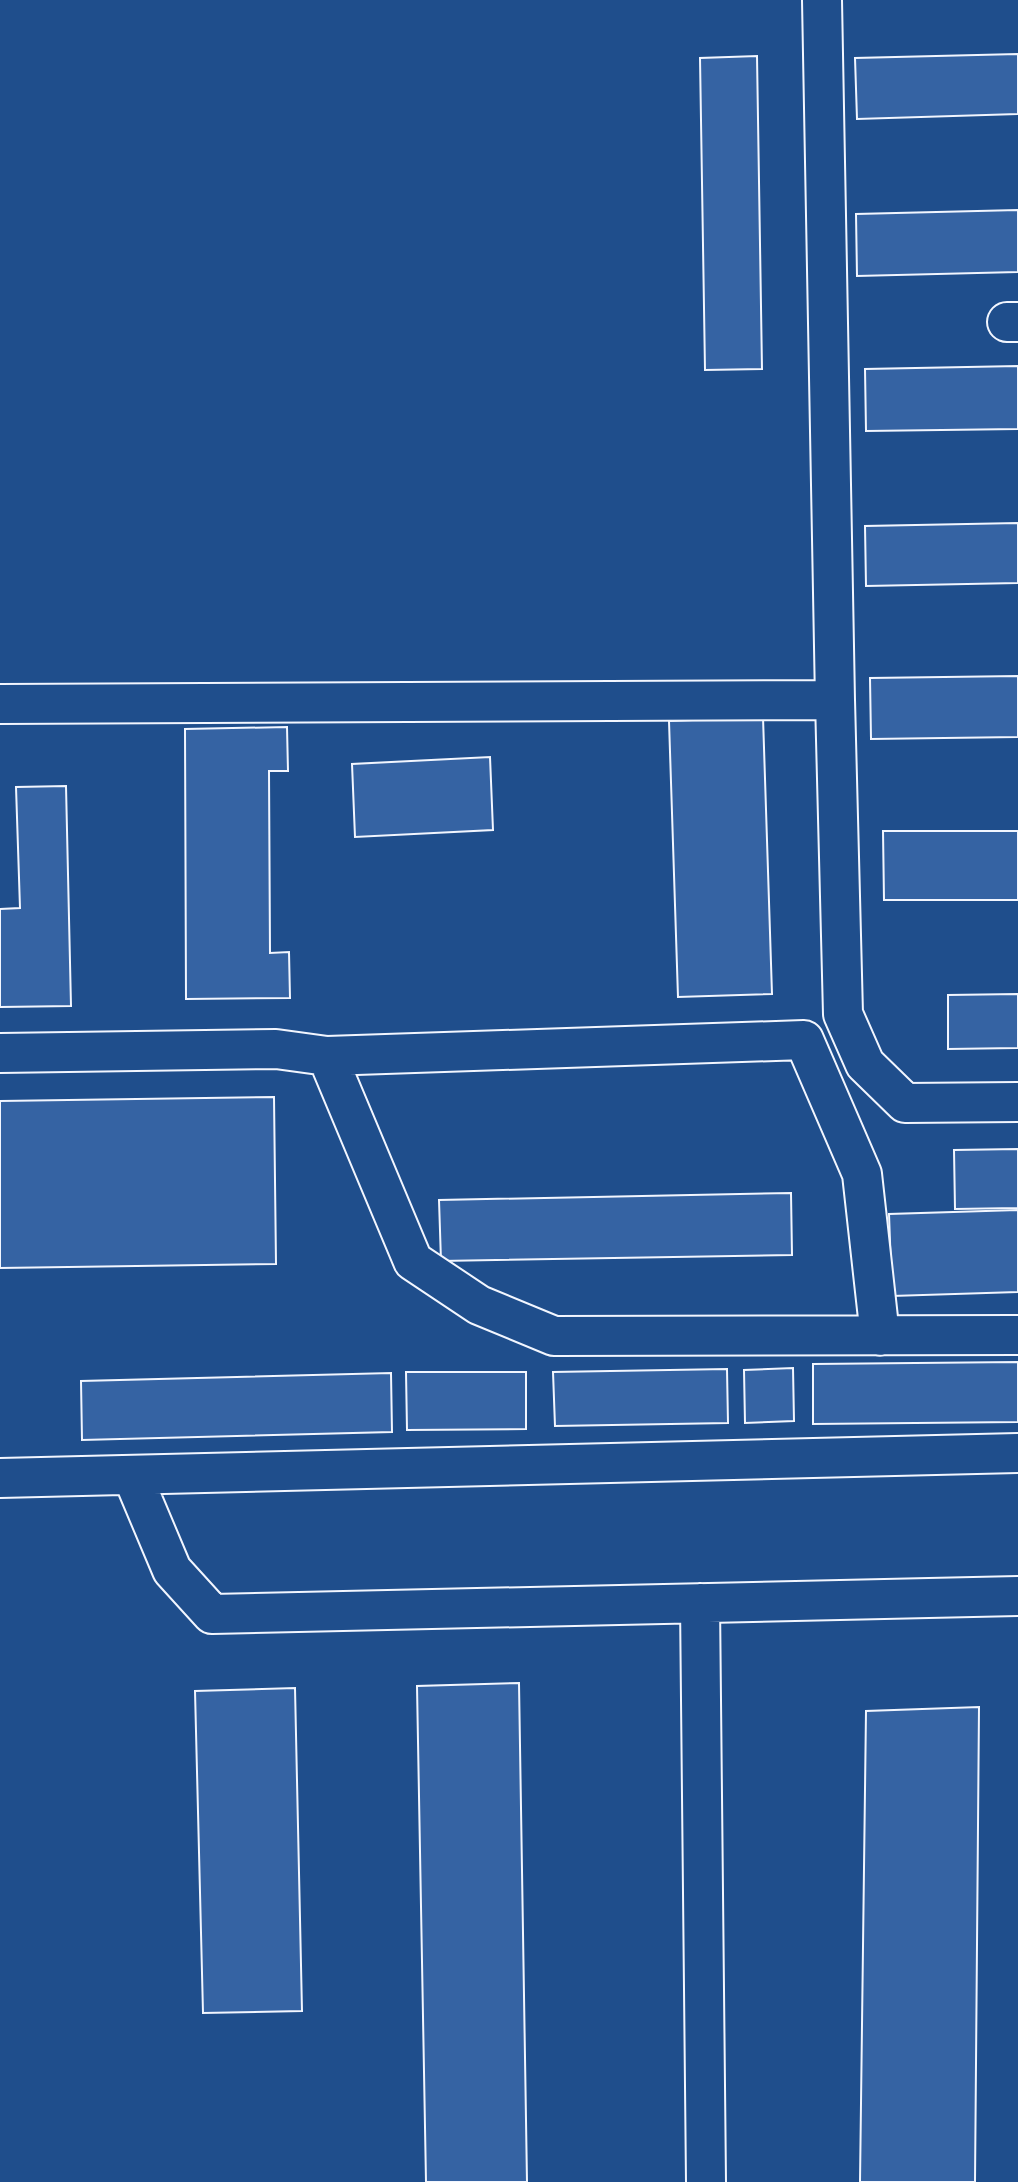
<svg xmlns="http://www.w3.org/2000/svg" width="1018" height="2182" font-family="'Noto Sans',sans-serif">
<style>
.building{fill:#3563a3;stroke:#f2f6ff;stroke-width:2}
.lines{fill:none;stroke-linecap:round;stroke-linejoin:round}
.minor-casing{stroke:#f2f6ff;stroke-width:42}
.minor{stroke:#1f4e8c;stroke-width:38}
</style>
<rect width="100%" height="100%" fill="#1f4e8c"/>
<path class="building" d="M1018 54V114L857 119 855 58Z
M757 56 762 369 705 370 700 58Z
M1018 210V272L857 276 856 214Z
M1018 366V429L866 431 865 369Z
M1018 523V583L866 586 865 526Z
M1018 676V737L871 739 870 678Z
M763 717 772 994 678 997 669 721Z
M287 727 288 771H269L270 953 289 952 290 998 186 999 185 729Z
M490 757 493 830 355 837 352 764Z
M66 786 71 1006 0 1007V909L20 908 16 787Z
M883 831H1018V900H884Z
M1018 994V1048L948 1049V995Z
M274 1097 276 1264 0 1268V1101Z
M1018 1149V1208L955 1209 954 1150Z
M791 1193 792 1255 441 1261 439 1200Z
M1018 1210V1292L892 1296 889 1214Z
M1018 1362V1422L813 1424V1364Z
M793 1368 794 1421 745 1423 744 1370Z
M727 1369 728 1423 555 1426 553 1372Z
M406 1372H526V1429L407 1430Z
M391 1373 392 1432 82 1440 81 1381Z
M519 1683 527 2182H426L417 1686Z
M295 1688 302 2011 203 2013 195 1691Z
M979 1707 975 2182H860L866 1711Z"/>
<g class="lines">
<defs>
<path id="minor" d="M1007 322H1018
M835 700 843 1014 865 1064 905 1103 1018 1102
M0 704 835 700 822 0
M0 1053 276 1049 327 1056 413 1261 479 1305 554 1336 1018 1335
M327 1056 804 1040 862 1174 880 1336
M132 1475 172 1570 212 1614 1018 1596
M0 1478 1018 1453
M700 1603 706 2182"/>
</defs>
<use href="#minor" class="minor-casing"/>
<use href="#minor" class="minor"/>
</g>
</svg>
